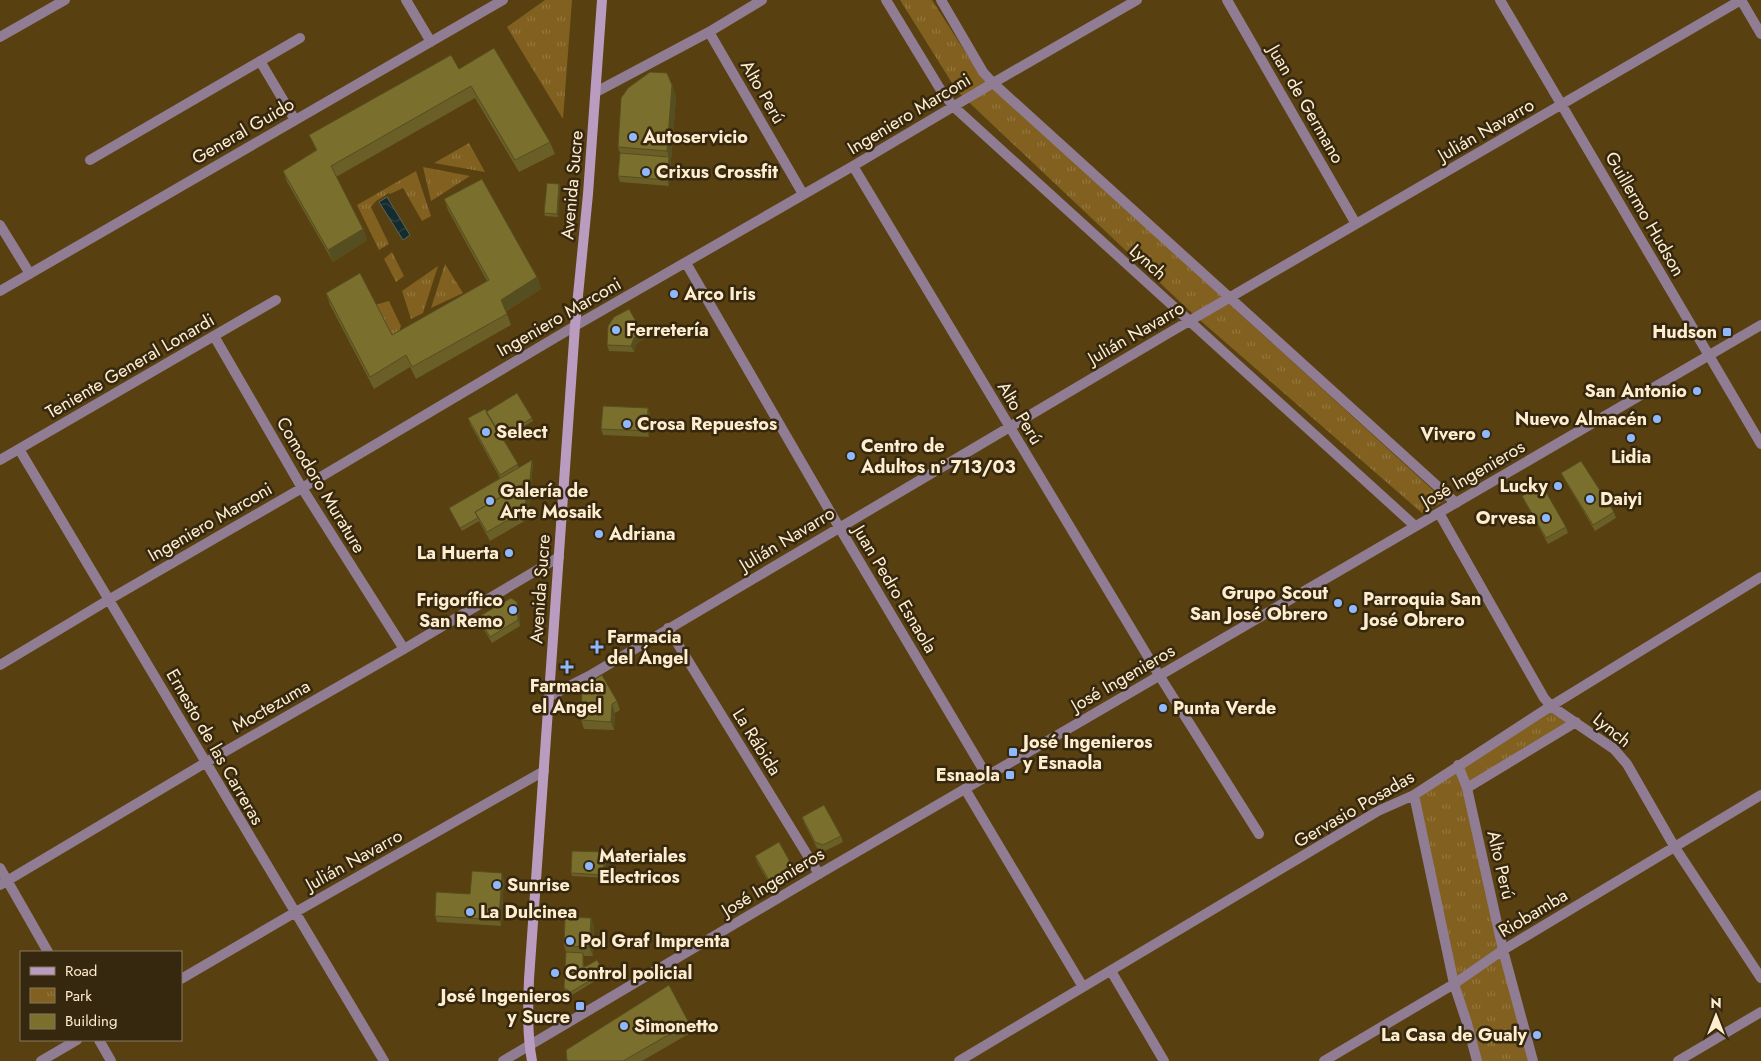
<svg xmlns="http://www.w3.org/2000/svg" width="1761" height="1061" font-family="Jost,sans-serif">
<style>
.park{fill:url(#park-tufts)}
.water{fill:url(#water-waves);stroke:#5b665e}
.lines{fill:none;stroke-linecap:round;stroke-linejoin:round}
.minor{stroke:#907d93;stroke-width:10}
.tertiary{stroke:#907d93;stroke-width:10}
.secondary{stroke:#b99cbf;stroke-width:10}
.wall{fill:#695f27}
.shaded-wall{fill:#554e20}
.building{fill:#7a6f2d;stroke:#554e20}
.poi-dot{fill:#8fb8fd;stroke:#36280f;stroke-width:2}
.labels{text-anchor:middle;stroke-width:5;stroke-linejoin:round;paint-order:stroke}
.street-label{font-size:18px;fill:#ffedcf;stroke:#36280f}
.poi-label{font-size:18px;font-weight:bold;fill:#ffedcf;stroke:#36280f;text-anchor:start}
</style>
<defs>
<pattern id="park-tufts" width="24" height="20" patternUnits="userSpaceOnUse" patternTransform="scale(1.25)"><rect width="24" height="20" fill="#816020"/><path d="M3 7l-1-3M5 7V3M7 7l1-3M15 17l-1-3M17 17v-4M19 17l1-3" fill="none" stroke="#94773f"/></pattern>
<pattern id="water-waves" width="16" height="10" patternUnits="userSpaceOnUse" patternTransform="scale(1.25)"><rect width="16" height="10" fill="#152c2e"/><path d="M0 5q4-4 8 0t8 0" fill="none" stroke="#2c4142"/></pattern>
</defs>
<rect width="100%" height="100%" fill="#584011"/>
<path class="park" d="M545 0H572L563 119 507 27Z
M900 0H932L982 78 1445 501 1422 513 1194 315 957 91Z
M469 143 485 172 434 163Z
M423 167 470 176 431 201Z
M416 171 431 216 422 221 403 188 390 194 389 193 376 201 371 207 389 244 379 250 357 205Z
M392 252 404 276 396 282 384 259Z
M445 264 463 293 431 308Z
M438 266 423 313 411 319 402 291Z
M389 301 401 326 395 343 375 305Z
M1551 706 1576 722 1467 788 1533 1061H1477L1414 795Z"/>
<path class="water" d="M387 197 410 235 403 240 379 202Z"/>
<g class="lines">
<path class="minor" d="M406 0 431 42
M886 0 942 92 954 107 1415 526
M941 0 983 72 993 83 1456 503
M1227 0 1356 224
M1500 0 1761 444
M1741 0 1761 34
M709 32 803 194
M0 37 65 0
M260 61 295 120
M596 92 709 32 762 0
M90 160 300 38
M853 166 1159 675 1259 834
M0 225 30 274
M686 263 839 527 987 776
M0 291 503 0
M214 336 302 488 404 649
M19 449C142 652 261 858 384 1061
M0 460 276 300
M1439 513 1544 698 1551 706 1614 749 1627 764 1674 846 1761 978
M668 628 819 874
M0 665 110 599 302 488 575 326 853 166 993 83 1137 0
M548 697 589 676 1167 334 1741 0
M1458 765 1467 788 1503 950 1533 1061
M1467 788 1576 722
M965 789 1083 987
M1414 795 1454 984 1467 1023 1477 1061
M0 868 48 952
M0 885 205 763 404 649 559 557
M1111 971 1164 1061
M181 979 294 913 544 771
M99 1040 111 1061
M41 1061 77 1040
M959 1061 1378 811 1414 795 1551 706 1761 577
M1324 1061 1454 984 1503 950 1761 795
M1678 1061 1761 1012"/>
<path class="tertiary" d="M503 1061 819 874 1761 325"/>
<path class="secondary" d="M532 1061C527 1034 528 1007 529 979L575 326 588 194 602 0"/>
</g>
<path class="wall" d="M459 69 550 142 555 154 519 172 475 98 336 177 363 229 367 240 333 262 287 182 283 171 316 150 309 135Z
M672 85 676 97 669 186 620 182 618 176 620 153 618 147Z
M559 184 560 187 558 217 545 216 544 213Z
M444 199 537 277 541 289 506 311 511 325 416 379 410 367 374 389 330 305 326 293 392 335 487 281 448 210Z
M642 332 645 338 636 344 634 352 609 351 607 345Z
M648 408 650 414 649 437 603 435 601 429Z
M486 412 532 418 533 421 503 439 519 468 532 460 533 463 528 519 490 541 479 521 462 531 449 508 500 478 470 424 468 418Z
M1561 473 1614 512 1616 518 1595 531 1564 479Z
M1522 496 1566 527 1568 533 1548 544 1525 502Z
M519 608 520 626 492 643 480 623 478 617Z
M617 701 620 710 615 713 614 730 584 729 581 720Z
M802 817 841 836 843 842 825 851 817 848 804 823Z
M605 852 606 855 605 878 572 876 571 873Z
M755 856 791 866 788 878 772 888 757 862Z
M504 879 501 926 437 922 435 916Z
M591 918 594 927 593 956H584V966L604 972 605 975 572 995 565 991 564 988 566 952 564 946Z
M689 1023 692 1032 642 1061H567Z"/>
<path class="shaded-wall" d="M672 85 676 97 669 186 667 180 669 157 667 151Z
M559 184 560 187 558 217 557 214Z
M363 229 367 240 333 262 328 250Z
M537 277 541 289 505 311 501 300Z
M642 332 645 338 636 344 634 352 631 346 634 338Z
M648 408 650 414 649 437 647 431Z
M532 460 533 463 528 519 525 510 527 482Z
M517 602 519 608 520 626 518 620Z
M612 704 615 713 614 730 611 722Z
M605 852 606 855 605 878 603 875Z
M789 860 791 866 788 878 786 872Z
M502 873 504 879 501 926 499 920Z
M591 918 594 927 593 956 589 947Z
M583 953 584 956V969L583 966Z"/>
<path class="building" d="M494 48 550 142 515 160 471 86 331 166 363 229 328 250 283 171 317 150 309 135 451 55 459 69Z
M650 72 667 73 672 85 667 151 618 147 621 98 628 88Z
M620 153 669 157 667 180 618 176Z
M482 179 537 277 501 300 507 314 412 367 406 355 370 377 326 293 360 273 392 335 489 280 444 199Z
M547 183 559 184 557 214 544 213Z
M629 309 642 332 634 338 631 346 607 345 608 326 614 317Z
M517 393 532 418 501 437 486 412Z
M603 406 648 408 647 431 601 429Z
M485 409 518 464 500 475 468 418Z
M532 460 529 488 527 482 475 512 478 518 460 528 449 508Z
M1581 461 1614 512 1593 525 1561 473Z
M527 482 525 510 487 532 475 512Z
M1542 485 1566 527 1546 538 1522 496Z
M511 598 517 602 518 620 490 637 478 617Z
M602 675 617 701 612 704 611 722 581 720 582 691 585 685Z
M824 805 841 836 823 845 815 842 802 817Z
M779 842 789 860 786 872 770 882 755 856Z
M572 851 605 852 603 875 571 873Z
M472 871 502 873 499 920 435 916 436 892 470 894Z
M565 917 591 918 589 947 564 946Z
M566 952 583 953V966L585 967 597 960 604 972 571 992 564 988Z
M669 985 689 1023 623 1061H567L566 1050Z"/>
<g class="poi-dot">
<circle cx="633" cy="137" r="5"/>
<circle cx="646" cy="172" r="5"/>
<circle cx="674" cy="294" r="5"/>
<circle cx="616" cy="330" r="5"/>
<rect x="1722" y="327" width="10" height="10" rx="2.5"/>
<circle cx="1697" cy="391" r="5"/>
<circle cx="1657" cy="419" r="5"/>
<circle cx="627" cy="424" r="5"/>
<circle cx="486" cy="432" r="5"/>
<circle cx="1486" cy="434" r="5"/>
<circle cx="1631" cy="438" r="5"/>
<circle cx="851" cy="456" r="5"/>
<circle cx="1558" cy="486" r="5"/>
<circle cx="1590" cy="499" r="5"/>
<circle cx="490" cy="501" r="5"/>
<circle cx="1546" cy="518" r="5"/>
<circle cx="599" cy="534" r="5"/>
<circle cx="509" cy="553" r="5"/>
<circle cx="1338" cy="603" r="5"/>
<circle cx="1353" cy="609" r="5"/>
<circle cx="513" cy="610" r="5"/>
<path d="M594.5 639.5h5v5h5v5h-5v5h-5v-5h-5v-5h5z"/>
<path d="M564.5 659.5h5v5h5v5h-5v5h-5v-5h-5v-5h5z"/>
<circle cx="1163" cy="708" r="5"/>
<rect x="1008" y="747" width="10" height="10" rx="2.5"/>
<rect x="1005" y="770" width="10" height="10" rx="2.5"/>
<circle cx="589" cy="866" r="5"/>
<circle cx="497" cy="885" r="5"/>
<circle cx="470" cy="912" r="5"/>
<circle cx="570" cy="941" r="5"/>
<circle cx="555" cy="973" r="5"/>
<rect x="575" y="1001" width="10" height="10" rx="2.5"/>
<circle cx="624" cy="1026" r="5"/>
<circle cx="1537" cy="1035" r="5"/>
</g>
<g class="labels">
<g class="street-label">
<text transform="translate(763 92) rotate(60)" y="6">Alto Perú</text>
<text transform="translate(1306 104) rotate(60)" y="6">Juan de Germano</text>
<text transform="translate(909 114) rotate(-31)" y="6">Ingeniero Marconi</text>
<text transform="translate(1486 130) rotate(-30)" y="6">Julián Navarro</text>
<text transform="translate(243 131) rotate(-30)" y="6">General Guido</text>
<text transform="translate(572 185) rotate(-85)" y="6">Avenida Sucre</text>
<text transform="translate(1645 214) rotate(60)" y="6">Guillermo Hudson</text>
<text transform="translate(1148 262) rotate(42)" y="6">Lynch</text>
<text transform="translate(559 317) rotate(-30)" y="6">Ingeniero Marconi</text>
<text transform="translate(1136 333) rotate(-30)" y="6">Julián Navarro</text>
<text transform="translate(130 366) rotate(-30)" y="6">Teniente General Lonardi</text>
<text transform="translate(1020 413) rotate(59)" y="6">Alto Perú</text>
<text transform="translate(1473 474) rotate(-30)" y="6">José Ingenieros</text>
<text transform="translate(321 485) rotate(59)" y="6">Comodoro Murature</text>
<text transform="translate(210 522) rotate(-30)" y="6">Ingeniero Marconi</text>
<text transform="translate(787 539) rotate(-31)" y="6">Julián Navarro</text>
<text transform="translate(540 589) rotate(-86)" y="6">Avenida Sucre</text>
<text transform="translate(895 589) rotate(59)" y="6">Juan Pedro Esnaola</text>
<text transform="translate(1123 678) rotate(-30)" y="6">José Ingenieros</text>
<text transform="translate(271 706) rotate(-30)" y="6">Moctezuma</text>
<text transform="translate(1612 730) rotate(39)" y="6">Lynch</text>
<text transform="translate(757 742) rotate(58)" y="6">La Rábida</text>
<text transform="translate(215 747) rotate(60)" y="6">Ernesto de las Carreras</text>
<text transform="translate(1354 809) rotate(-30)" y="6">Gervasio Posadas</text>
<text transform="translate(354 860) rotate(-29)" y="6">Julián Navarro</text>
<text transform="translate(1501 865) rotate(77)" y="6">Alto Perú</text>
<text transform="translate(773 882) rotate(-31)" y="6">José Ingenieros</text>
<text transform="translate(1533 913) rotate(-31)" y="6">Riobamba</text>
</g>
<g class="poi-label">
<text x="643" y="143">Autoservicio</text>
<text x="656" y="178">Crixus Crossfit</text>
<text x="684" y="300">Arco Iris</text>
<text x="626" y="336">Ferretería</text>
<text x="1717" y="338" text-anchor="end">Hudson</text>
<text x="1687" y="397" text-anchor="end">San Antonio</text>
<text x="1647" y="425" text-anchor="end">Nuevo Almacén</text>
<text x="637" y="430">Crosa Repuestos</text>
<text x="496" y="438">Select</text>
<text x="1476" y="440" text-anchor="end">Vivero</text>
<text x="861" y="452">Centro de<tspan x="861" dy="21">Adultos nº 713/03</tspan></text>
<text x="1631" y="463" text-anchor="middle">Lidia</text>
<text x="1548" y="492" text-anchor="end">Lucky</text>
<text x="500" y="497">Galería de<tspan x="500" dy="21">Arte Mosaik</tspan></text>
<text x="1600" y="505">Daiyi</text>
<text x="1536" y="524" text-anchor="end">Orvesa</text>
<text x="609" y="540">Adriana</text>
<text x="499" y="559" text-anchor="end">La Huerta</text>
<text x="1328" y="599" text-anchor="end">Grupo Scout<tspan x="1328" dy="21">San José Obrero</tspan></text>
<text x="1363" y="605">Parroquia San<tspan x="1363" dy="21">José Obrero</tspan></text>
<text x="503" y="606" text-anchor="end">Frigorífico<tspan x="503" dy="21">San Remo</tspan></text>
<text x="607" y="643">Farmacia<tspan x="607" dy="21">del Ángel</tspan></text>
<text x="567" y="692" text-anchor="middle">Farmacia<tspan x="567" dy="21">el Angel</tspan></text>
<text x="1173" y="714">Punta Verde</text>
<text x="1023" y="748">José Ingenieros<tspan x="1023" dy="21">y Esnaola</tspan></text>
<text x="1000" y="781" text-anchor="end">Esnaola</text>
<text x="599" y="862">Materiales<tspan x="599" dy="21">Electricos</tspan></text>
<text x="507" y="891">Sunrise</text>
<text x="480" y="918">La Dulcinea</text>
<text x="580" y="947">Pol Graf Imprenta</text>
<text x="565" y="979">Control policial</text>
<text x="570" y="1002" text-anchor="end">José Ingenieros<tspan x="570" dy="21">y Sucre</tspan></text>
<text x="634" y="1032">Simonetto</text>
<text x="1527" y="1041" text-anchor="end">La Casa de Gualy</text>
</g>
</g>
<rect x="20" y="951" width="162" height="90" fill="#36280f" stroke="#86775c"/>
<rect x="30" y="967" width="25" height="8" fill="#b99cbf" stroke="#86775c"/>
<text x="65" y="976" font-size="15" fill="#ffedcf">Road</text>
<rect x="30" y="988" width="25" height="15" fill="url(#park-tufts)" stroke="#86775c"/>
<text x="65" y="1001" font-size="15" fill="#ffedcf">Park</text>
<rect x="30" y="1014" width="25" height="15" fill="#7a6f2d" stroke="#86775c"/>
<text x="65" y="1026" font-size="15" fill="#ffedcf">Building</text>
<g transform="translate(1716 1016)" stroke="#36280f" stroke-width="4" paint-order="stroke">
<path d="M0-4L9 19L0 12L-9 19Z" fill="#ffedcf"/>
<text y="-8" font-size="14" font-weight="bold" text-anchor="middle" fill="#ffedcf">N</text>
</g>
</svg>
